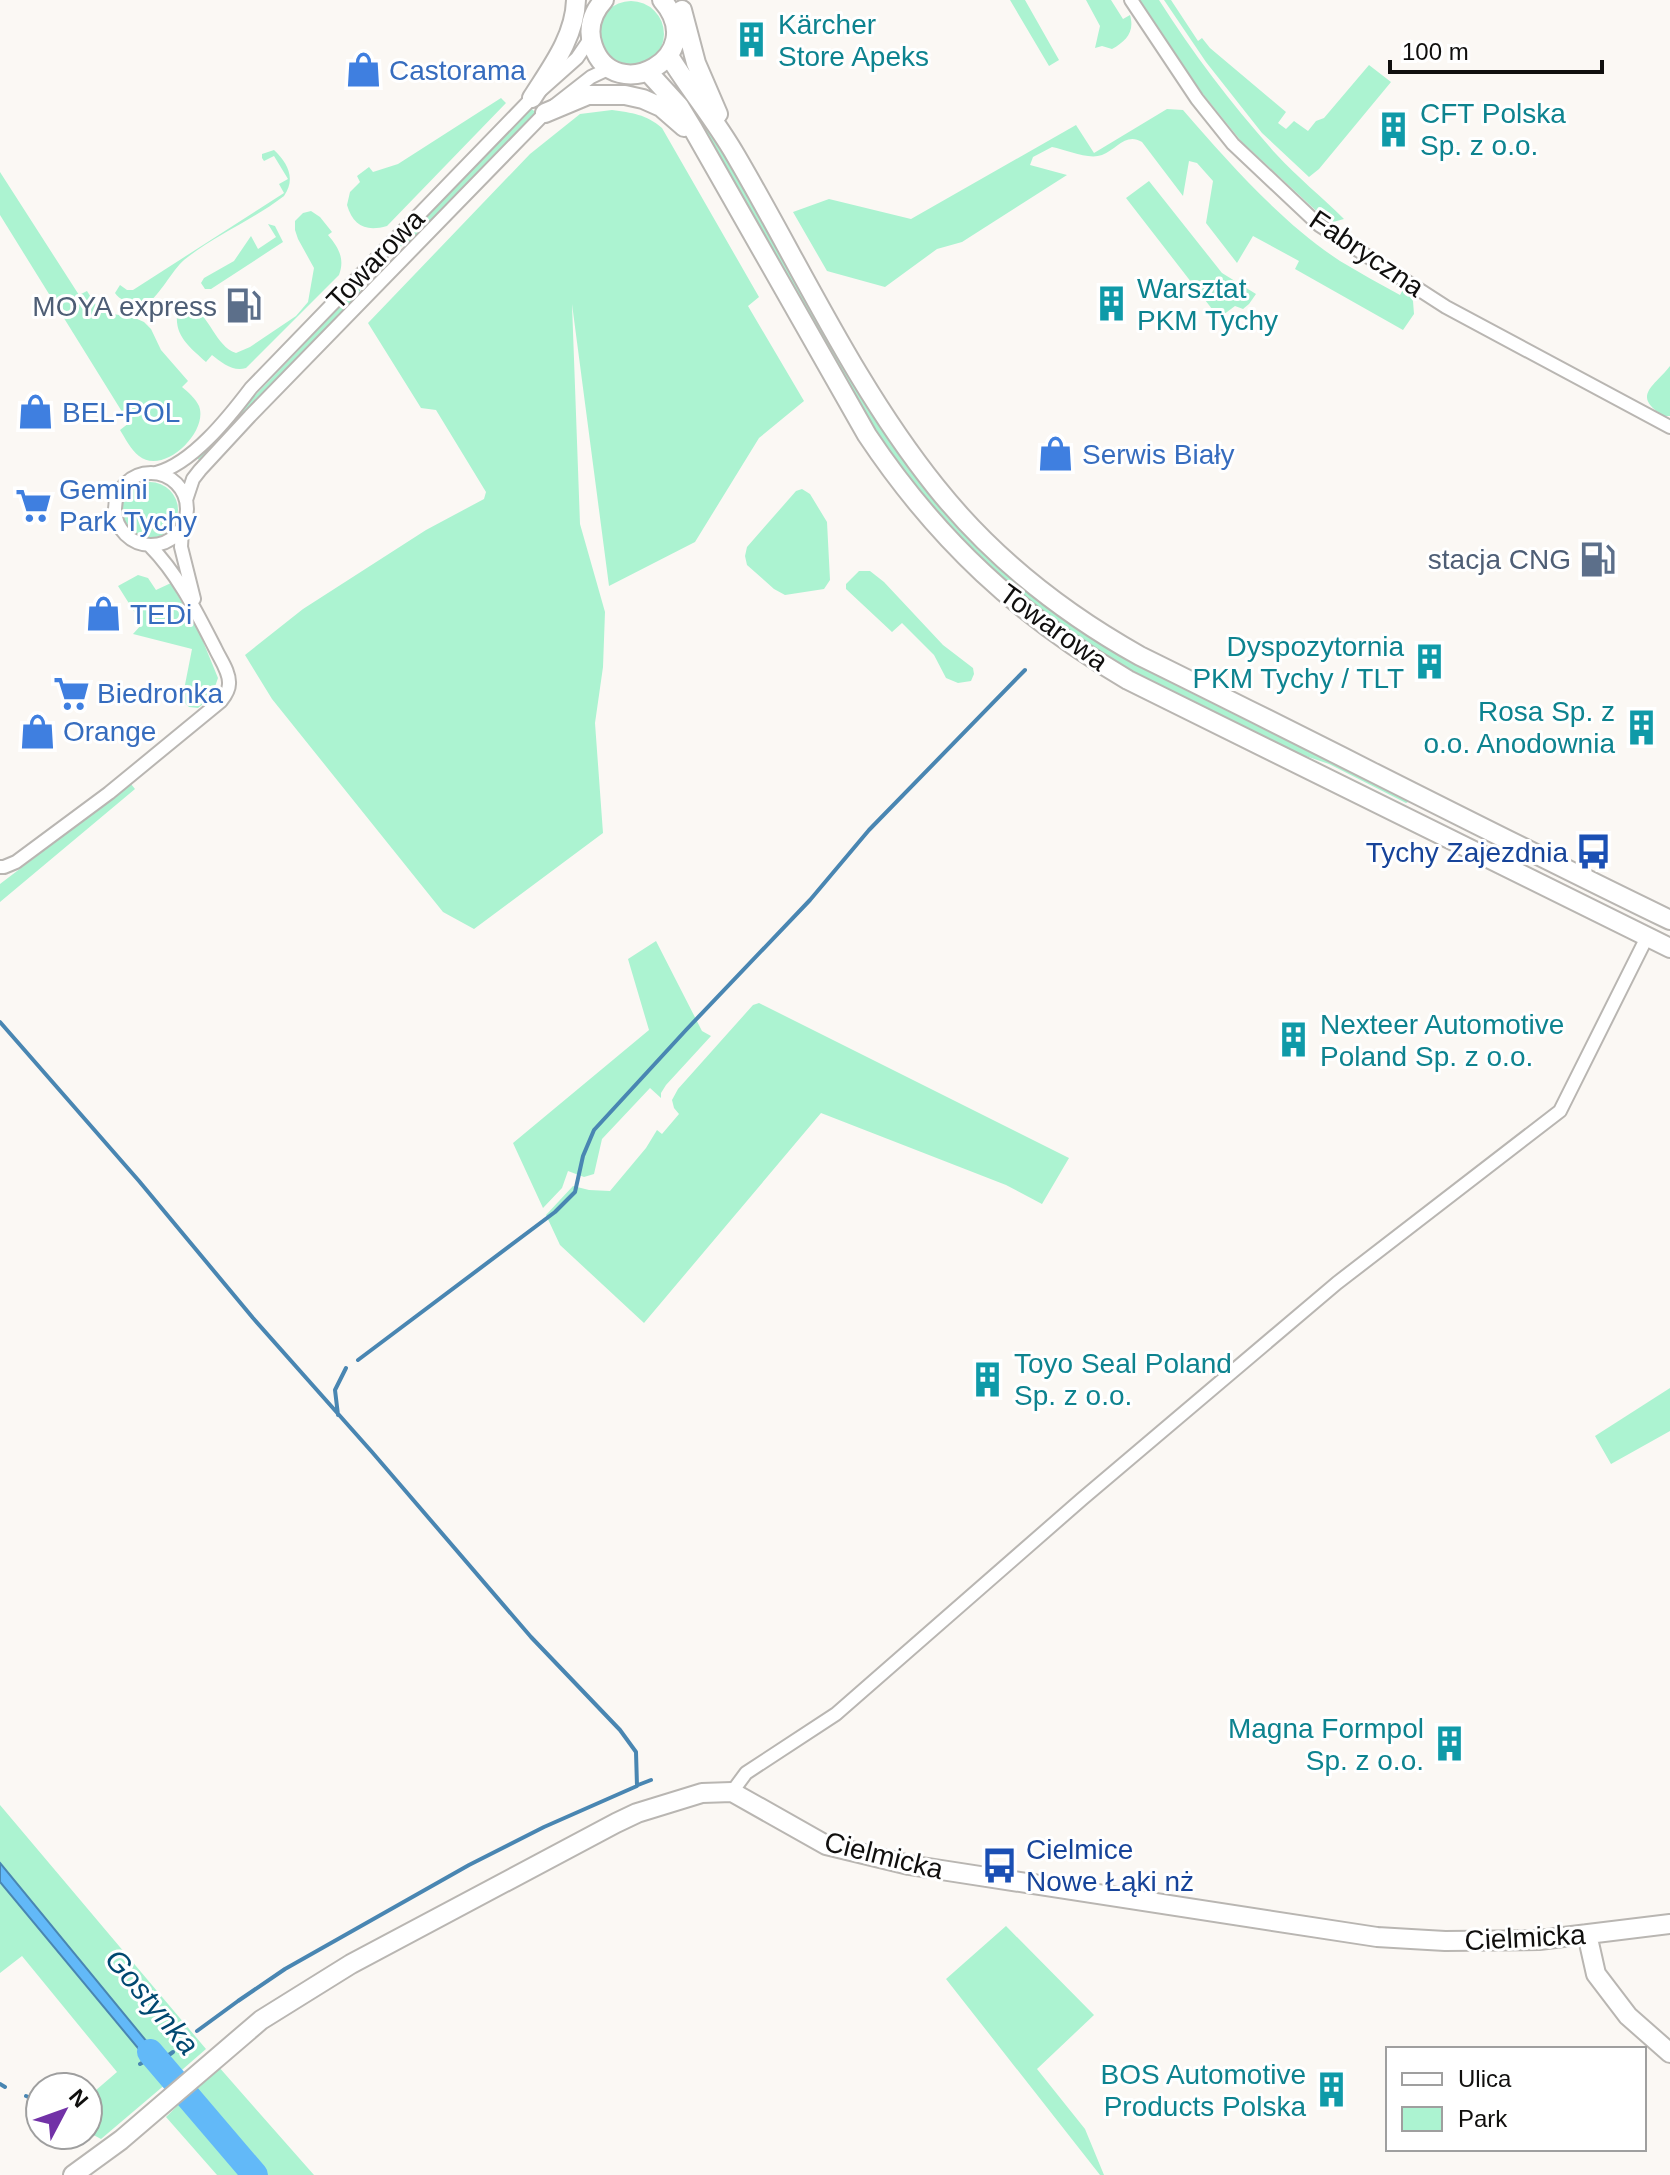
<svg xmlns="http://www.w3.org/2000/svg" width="1670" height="2175" font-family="Helvetica,sans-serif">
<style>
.green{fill:#acf3d1}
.water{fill:#62b9f8;stroke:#4986b2;stroke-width:2}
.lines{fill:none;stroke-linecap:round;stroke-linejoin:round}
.stream{stroke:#4986b2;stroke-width:4}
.river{stroke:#62b9f8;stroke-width:26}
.street-casing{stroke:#b9b6b2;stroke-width:16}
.secondary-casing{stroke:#b9b6b2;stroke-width:22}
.street{stroke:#fff;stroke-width:12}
.secondary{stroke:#fff;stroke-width:18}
.labels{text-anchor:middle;stroke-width:6;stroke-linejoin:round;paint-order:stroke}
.culture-label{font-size:28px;fill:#0d838f;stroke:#fff;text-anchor:start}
.shop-label{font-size:28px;fill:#366cbe;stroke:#fff;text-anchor:start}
.street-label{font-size:28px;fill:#100f0e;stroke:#fff}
.service-label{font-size:28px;fill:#4e5e75;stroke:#fff;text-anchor:end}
.transit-label{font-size:28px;fill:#164399;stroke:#fff;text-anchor:end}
.water-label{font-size:30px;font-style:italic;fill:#004870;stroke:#fff}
</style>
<rect width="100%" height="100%" fill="#fbf8f4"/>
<path class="green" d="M1010 0H1025L1059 60 1049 66Z
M1086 0H1111L1123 19 1130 15C1135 32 1126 41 1112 49L1102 46 1095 48 1100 26Z
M1140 0H1159C1194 55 1233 106 1276 154 1297 177 1322 197 1344 219L1333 222 1326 220 1241 141 1194 83Z
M1164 0H1171L1198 41 1202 38 1210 48 1286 112 1278 123 1286 129 1294 121 1308 131 1316 121 1324 118 1369 65 1391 82 1319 169 1309 177 1262 133 1206 62Z
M598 34a33 33 0 1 1 66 0a33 33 0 1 1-66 0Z
M684 85 860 391 1018 580 1410 801 1406 803 1329 764 1285 749 1124 668 1075 637 1011 588 953 533 917 492 880 440 673 90Z
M501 98 506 103 387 226C366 232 353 226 347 205L350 192 360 182 357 176 369 167 373 172 398 164Z
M531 108 536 113 411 240 397 249 396 247Z
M1167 109 1183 110C1229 163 1281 222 1340 261 1360 273 1380 284 1400 295L1404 288 1413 301 1414 314 1403 330 1295 269 1299 261 1253 236 1237 263 1206 223 1213 181 1197 163 1189 161 1183 196 1142 142C1126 132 1117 149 1102 155 1088 160 1067 150 1052 147L1033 157 1030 165 1067 175 962 242 937 249 885 287 827 271 793 212 829 199 911 219 1076 125 1094 153Z
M612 110C632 113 646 114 662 128L759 297 748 306 804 401 759 438 695 542 609 586 572 304 580 524 605 612 603 667 595 723 603 833 474 929 443 912 272 699 245 655 303 609 426 530 484 499 486 492 436 410 421 408 368 323 530 154 580 114Z
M274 150C288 163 296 179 284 196 253 220 215 235 184 260 173 269 158 298 148 302 138 305 120 302 115 293L120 285 127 290H133L284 193 279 184 288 179 274 156 264 161 262 158V154Z
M0 172 79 295 87 291 96 305 108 313 135 318 144 322 151 329 161 350 188 381 182 387C188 392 196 399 199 406 209 432 163 476 139 456 131 450 125 438 120 430L129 423 0 215Z
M1149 181 1222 273 1256 294 1249 304 1243 309 1235 306 1219 318 1126 198Z
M311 211 320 217 332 232 328 235C339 248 345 259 339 275L246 368C233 372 222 363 212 355L206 362C191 348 175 337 177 315L190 306C211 316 215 346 236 353L250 347 296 316 308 302 314 268 298 239 295 230V221L303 213Z
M268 224 275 226 283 242 211 289H205L201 283 204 278 234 261 251 236 258 249 276 237Z
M362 284V287L356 298 256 399 201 462 196 457Z
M1670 366V416H1664C1630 396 1655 386 1670 366Z
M122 510a28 28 0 1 1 56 0a28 28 0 1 1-56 0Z
M802 489 810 494 827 522 830 580 824 589 785 595 774 589 747 565 745 556 747 547 796 491Z
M859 571H870L884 582 943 645 973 668 974 674 971 681 958 683 946 678 934 655 902 623 892 632 846 589V584Z
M138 575 148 578 156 590 171 583 200 634 218 678 211 698 198 708 189 707 182 700 192 649 133 634 142 624 118 586Z
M131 784 135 789 0 902V884Z
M656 941 702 1031 711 1036 666 1085 661 1093V1098L650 1088 602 1139 594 1174 584 1177 568 1171 562 1188 543 1208 513 1143 649 1030 628 959Z
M759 1003 1069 1158 1042 1204 1006 1185 821 1113 644 1323 560 1245 546 1215 573 1186 589 1190 610 1191 646 1148 657 1130 662 1134 679 1114 674 1108 672 1100 678 1089 753 1005Z
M1670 1388V1431L1611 1464 1595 1436Z
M0 1805 206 2049 175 2076 0 1863Z
M0 1882 167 2083 101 2139 88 2132V2097L117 2072 22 1956 0 1973Z
M1006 1926 1094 2015 1037 2069 1085 2129 1104 2175H1100L946 1979Z
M218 2066 314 2175H217L166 2117Z"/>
<path class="water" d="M0 1863 175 2076 167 2083 0 1882Z"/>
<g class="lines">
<path class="stream" d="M0 1022 139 1181 253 1318 372 1452 531 1637 620 1730 636 1752 637 1786 544 1827 469 1865 285 1969 238 2001 197 2031
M358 1360 555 1212 575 1192 583 1156 594 1130 686 1030 810 900 869 830 1025 670
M338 1415 335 1390 346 1368
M638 1785 651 1780
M159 2062 173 2052
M140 2064 153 2057
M0 2084 5 2087
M26 2096 40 2102"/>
<path class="river" d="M150 2052 255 2175"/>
<defs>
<path id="street" d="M1131 0 1197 99 1233 144 1319 225 1446 307 1670 427
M115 509a36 36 0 1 1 72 0a36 36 0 1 1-72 0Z
M156 473C192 464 229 417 251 388L532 98 577 58 590 39
M186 500 193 479 200 470 250 416 545 113 591 77 610 68
M182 530 181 547 194 599
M0 867H4L16 862 109 793 221 701C225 696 229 690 229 684 230 672 220 659 215 648 197 613 178 574 150 546
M732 1792 746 1773 836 1714 1082 1499 1337 1283 1560 1111 1647 937"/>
<path id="secondary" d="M604 0C592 13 587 29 593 46 614 108 712 57 662 0
M682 10 696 63 718 114
M669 56C690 90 716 121 736 156 801 267 855 386 936 487 991 556 1063 613 1140 656 1317 743 1492 834 1670 920
M648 72 679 106 693 129 867 435C937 540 1019 616 1128 680L1670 948
M532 98C551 68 575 37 576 0
M545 113 588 95H625L643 99 661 107 684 127
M1587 1934 1596 1974 1628 2016 1670 2053
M73 2175 121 2140 261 2020 351 1964 616 1823 637 1813 702 1793 732 1792 826 1845 909 1865 1377 1937 1445 1941 1539 1940 1670 1924"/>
</defs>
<use href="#street" class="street-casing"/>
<use href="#secondary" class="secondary-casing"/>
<use href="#street" class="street"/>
<use href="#secondary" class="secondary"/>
</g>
<defs>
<symbol id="building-bare" viewBox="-9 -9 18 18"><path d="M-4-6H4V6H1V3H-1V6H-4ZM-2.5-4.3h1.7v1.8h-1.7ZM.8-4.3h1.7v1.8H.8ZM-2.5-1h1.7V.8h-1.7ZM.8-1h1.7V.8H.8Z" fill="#0f9aa8" stroke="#fff" stroke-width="2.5" paint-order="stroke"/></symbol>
<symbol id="shop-bare" viewBox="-9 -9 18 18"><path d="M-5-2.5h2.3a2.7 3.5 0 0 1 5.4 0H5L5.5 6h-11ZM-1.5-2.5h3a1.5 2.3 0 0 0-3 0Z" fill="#3f7fe0" stroke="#fff" stroke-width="2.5" paint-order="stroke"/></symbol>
<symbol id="fuel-bare" viewBox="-9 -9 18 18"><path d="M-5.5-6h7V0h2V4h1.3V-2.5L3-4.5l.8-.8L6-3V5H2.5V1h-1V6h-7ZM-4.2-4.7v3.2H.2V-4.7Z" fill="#5c6f8a" stroke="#fff" stroke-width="2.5" paint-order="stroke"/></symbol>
<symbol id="supermarket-bare" viewBox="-9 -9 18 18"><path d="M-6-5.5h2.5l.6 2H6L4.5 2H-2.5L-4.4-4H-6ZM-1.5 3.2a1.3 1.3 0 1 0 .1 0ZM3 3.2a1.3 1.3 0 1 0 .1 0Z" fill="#3f7fe0" stroke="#fff" stroke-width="2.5" paint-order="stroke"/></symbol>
<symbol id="bus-bare" viewBox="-9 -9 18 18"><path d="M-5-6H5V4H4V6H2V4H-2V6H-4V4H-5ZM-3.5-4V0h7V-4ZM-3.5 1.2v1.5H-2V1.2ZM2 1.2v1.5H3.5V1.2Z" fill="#1a4fb4" stroke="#fff" stroke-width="2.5" paint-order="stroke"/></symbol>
</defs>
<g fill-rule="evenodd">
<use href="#building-bare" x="726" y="14" width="51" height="51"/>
<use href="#shop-bare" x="338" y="44" width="51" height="51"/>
<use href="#building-bare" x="1368" y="104" width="51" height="51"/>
<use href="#building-bare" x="1086" y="278" width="51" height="51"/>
<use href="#fuel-bare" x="218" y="280" width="51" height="51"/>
<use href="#shop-bare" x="10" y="386" width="51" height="51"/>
<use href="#shop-bare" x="1030" y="428" width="51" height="51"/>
<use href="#supermarket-bare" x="8" y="480" width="51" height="51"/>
<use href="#fuel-bare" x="1572" y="534" width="51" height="51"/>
<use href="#shop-bare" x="78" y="588" width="51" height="51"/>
<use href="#building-bare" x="1404" y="636" width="51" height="51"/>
<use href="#supermarket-bare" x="46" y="668" width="51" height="51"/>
<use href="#building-bare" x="1616" y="702" width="51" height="51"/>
<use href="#shop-bare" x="12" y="706" width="51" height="51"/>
<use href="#bus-bare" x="1568" y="826" width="51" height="51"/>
<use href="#building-bare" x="1268" y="1014" width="51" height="51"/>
<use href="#building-bare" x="962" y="1354" width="51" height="51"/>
<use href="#building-bare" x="1424" y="1718" width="51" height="51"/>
<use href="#bus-bare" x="974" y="1840" width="51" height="51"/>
<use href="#building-bare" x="1306" y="2064" width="51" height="51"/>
</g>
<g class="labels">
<g class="culture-label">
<text x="778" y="34">Kärcher<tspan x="778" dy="32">Store Apeks</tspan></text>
<text x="1420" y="123">CFT Polska<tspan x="1420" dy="32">Sp. z o.o.</tspan></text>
<text x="1137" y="298">Warsztat<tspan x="1137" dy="32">PKM Tychy</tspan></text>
<text x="1404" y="656" text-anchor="end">Dyspozytornia<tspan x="1404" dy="32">PKM Tychy / TLT</tspan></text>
<text x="1615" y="721" text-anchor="end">Rosa Sp. z<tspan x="1615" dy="32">o.o. Anodownia</tspan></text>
<text x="1320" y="1034">Nexteer Automotive<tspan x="1320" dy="32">Poland Sp. z o.o.</tspan></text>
<text x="1014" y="1373">Toyo Seal Poland<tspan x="1014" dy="32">Sp. z o.o.</tspan></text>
<text x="1424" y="1738" text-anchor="end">Magna Formpol<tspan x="1424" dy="32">Sp. z o.o.</tspan></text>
<text x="1306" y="2084" text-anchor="end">BOS Automotive<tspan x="1306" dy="32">Products Polska</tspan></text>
</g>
<g class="shop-label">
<text x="389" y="80">Castorama</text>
<text x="62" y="422">BEL-POL</text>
<text x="1082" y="464">Serwis Biały</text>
<text x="59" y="499">Gemini<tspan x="59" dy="32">Park Tychy</tspan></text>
<text x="130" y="624">TEDi</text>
<text x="97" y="703">Biedronka</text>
<text x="63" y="741">Orange</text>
</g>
<g class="street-label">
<text transform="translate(1367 253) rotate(34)" y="10">Fabryczna</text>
<text transform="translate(375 259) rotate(-46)" y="10">Towarowa</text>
<text transform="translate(1054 627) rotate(36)" y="10">Towarowa</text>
<text transform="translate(884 1855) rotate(14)" y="10">Cielmicka</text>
<text transform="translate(1525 1937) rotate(-3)" y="10">Cielmicka</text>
</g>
<g class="service-label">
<text x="217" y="316">MOYA express</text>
<text x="1571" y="569">stacja CNG</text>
</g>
<g class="transit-label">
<text x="1568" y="862">Tychy Zajezdnia</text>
<text x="1026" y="1859" text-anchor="start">Cielmice<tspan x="1026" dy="32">Nowe Łąki nż</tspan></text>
</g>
<g class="water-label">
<text transform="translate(152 2002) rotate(50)" y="10">Gostynka</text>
</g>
</g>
<rect x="1386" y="2047" width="260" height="104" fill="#ffffff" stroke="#9f9f9f" stroke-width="2"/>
<rect x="1402" y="2073" width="40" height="12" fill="#ffffff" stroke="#9f9f9f" stroke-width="2"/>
<text x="1458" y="2087" font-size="24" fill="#100f0e">Ulica</text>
<rect x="1402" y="2107" width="40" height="24" fill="#acf3d1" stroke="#9f9f9f" stroke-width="2"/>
<text x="1458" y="2127" font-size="24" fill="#100f0e">Park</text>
<g transform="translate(64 2111) rotate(49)"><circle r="38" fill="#ffffff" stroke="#9f9f9f" stroke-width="2"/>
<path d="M0-6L14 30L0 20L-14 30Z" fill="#7232a7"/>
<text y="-12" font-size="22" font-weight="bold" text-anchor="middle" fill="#100f0e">N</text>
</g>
<path d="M1390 60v12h212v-12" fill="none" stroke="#100f0e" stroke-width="4"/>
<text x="1402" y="60" font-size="24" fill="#100f0e" stroke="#ffffff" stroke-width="6" paint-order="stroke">100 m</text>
</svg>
